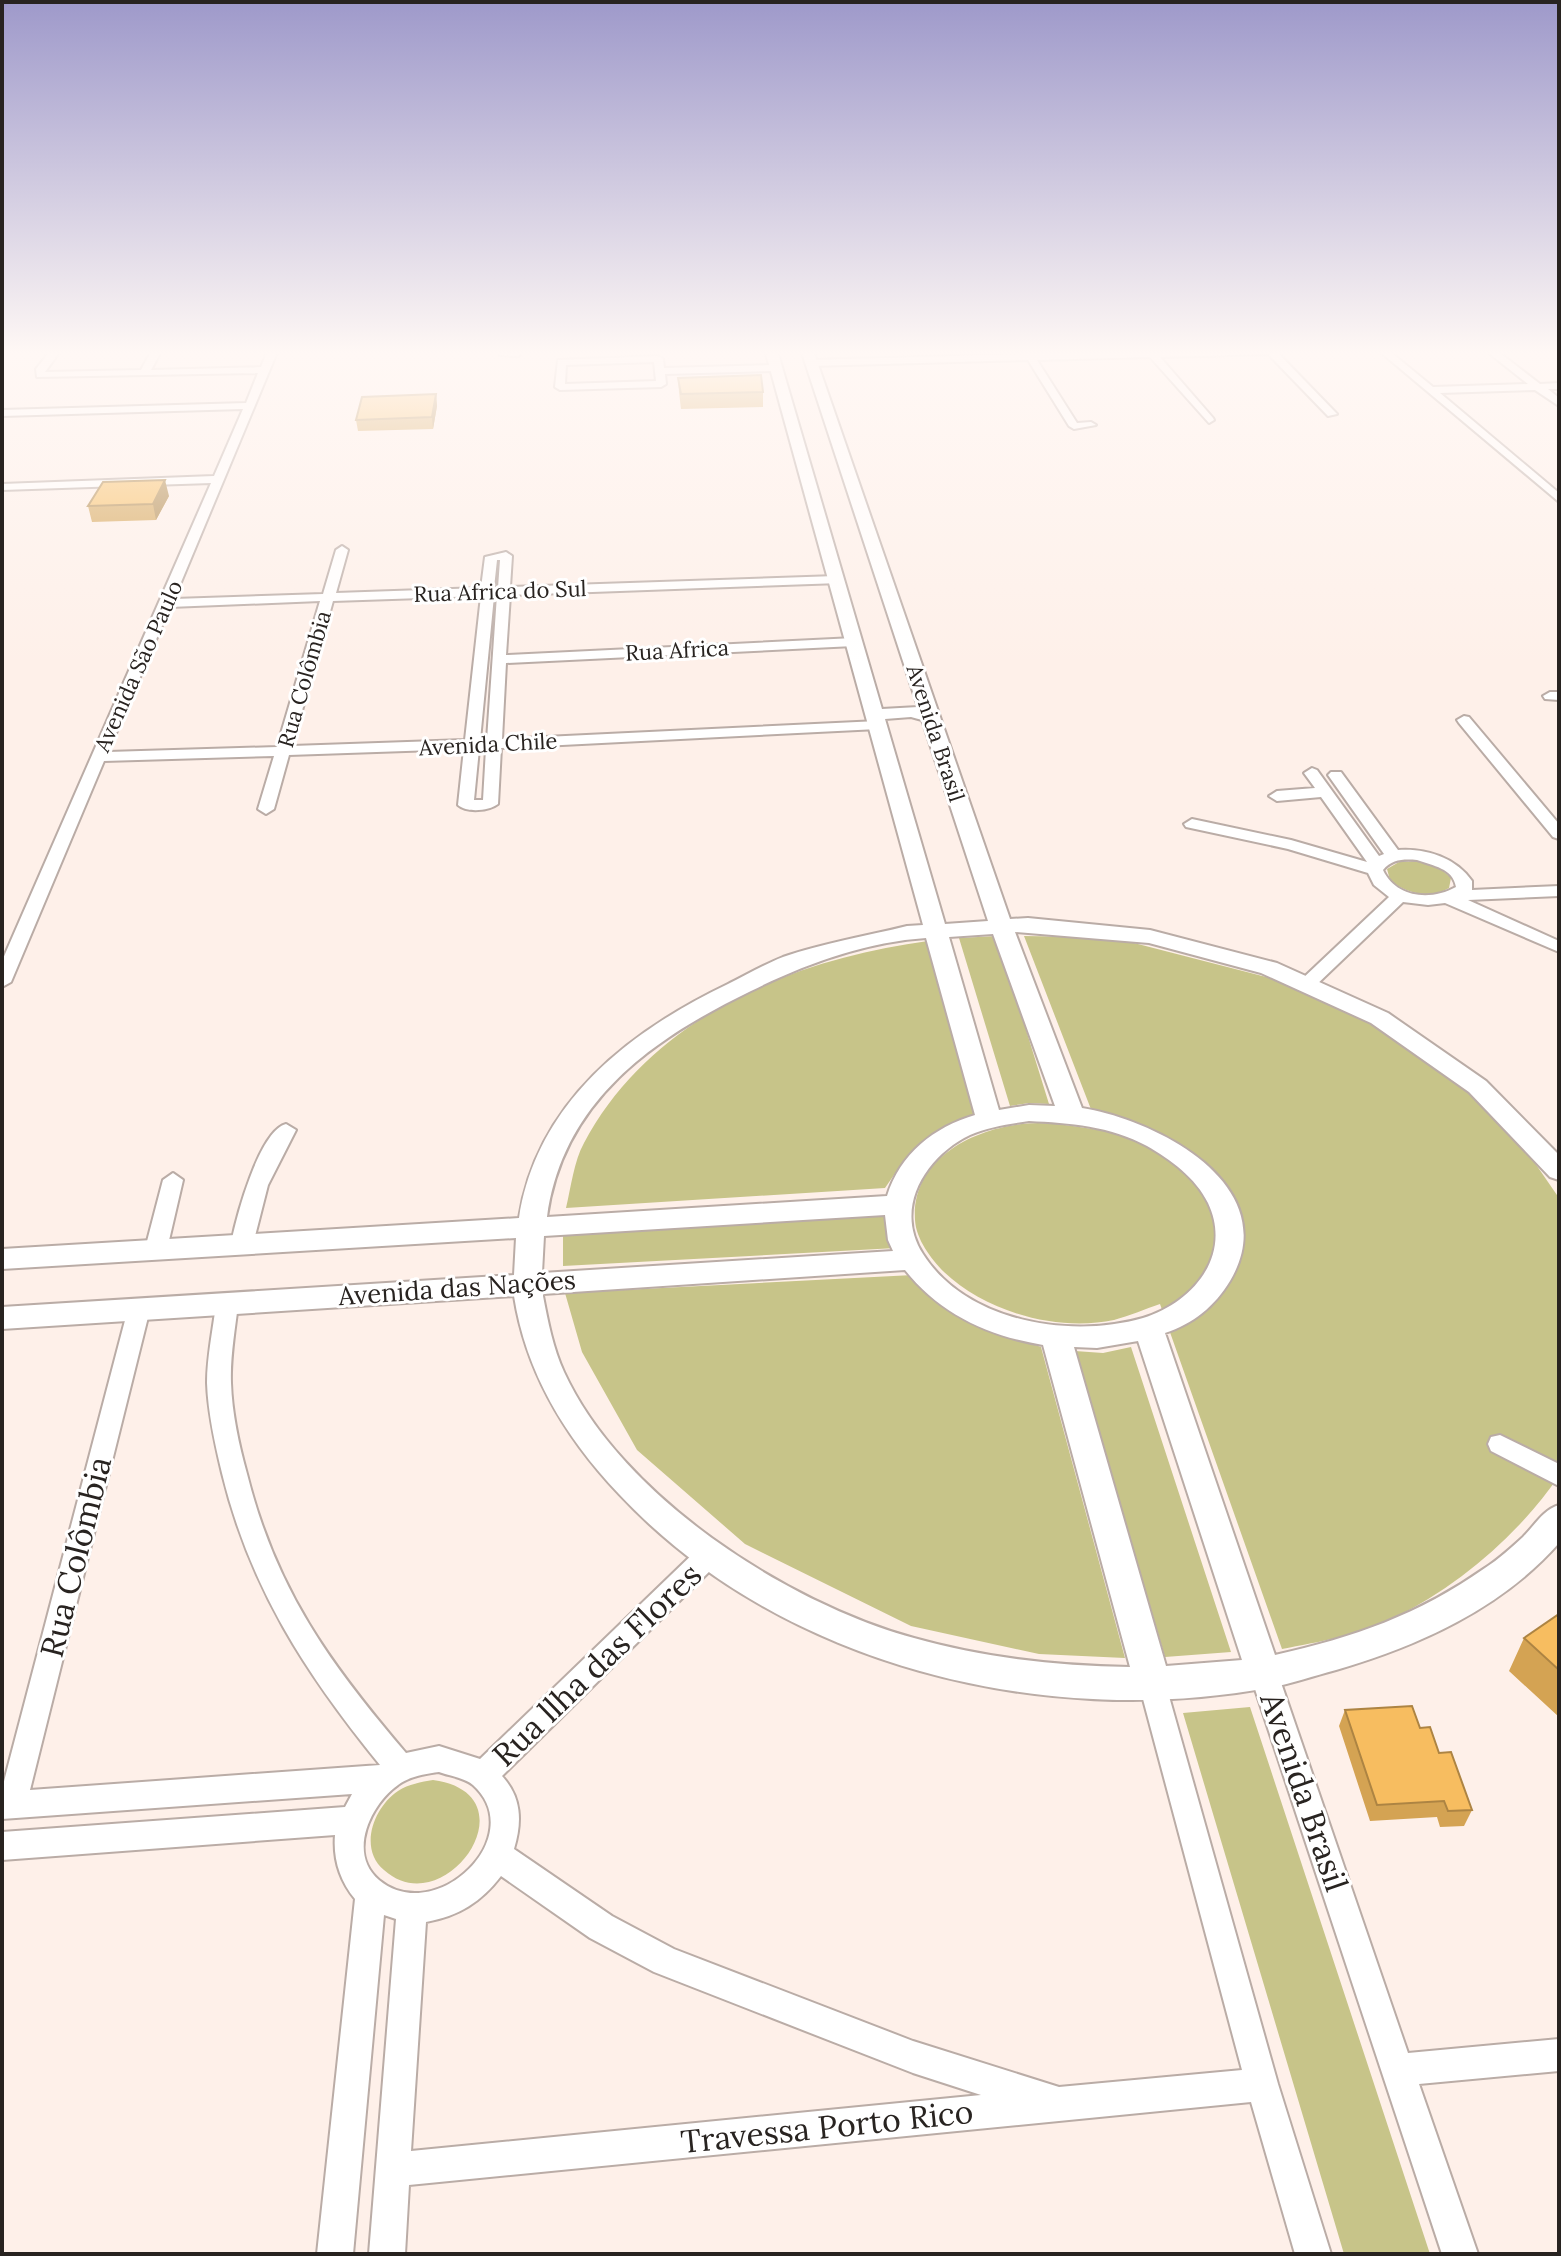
<svg xmlns="http://www.w3.org/2000/svg" width="1561" height="2256" font-family="Lora,serif">
<style>
.green{fill:#c7c489}
.lines{fill:none;stroke-linecap:round;stroke-linejoin:round}
.minor-casing{stroke:#baaca6;stroke-width:4}
.major-casing{stroke:#baaca6;stroke-width:4}
.minor{fill:#fff;fill-rule:evenodd}
.major{fill:#fff;fill-rule:evenodd}
.wall{fill:#d4a353}
.shaded-wall{fill:#ad8443}
.building{fill:#f7bd60;stroke:#ad8443;stroke-width:2}
.labels{text-anchor:middle;stroke-width:6;stroke-linejoin:round;paint-order:stroke}
.far-street-label{font-size:22px;fill:#282320;stroke:#fff}
.street-label{font-size:26px;fill:#282320;stroke:#fff}
.near-street-label{font-size:32px;fill:#282320;stroke:#fff}
</style>
<rect width="100%" height="100%" fill="#fef0e9"/>
<path class="green" d="M1420 861 1440 868 1451 878 1449 888C1430 899 1406 894 1390 880L1387 869 1399 862Z
M997 936 1049 1104 1029 1103 1010 1106 959 938Z
M1024 936 1085 937 1134 943 1282 981 1358 1015 1457 1079 1526 1150 1559 1198V1476C1517 1536 1460 1585 1394 1618 1361 1635 1318 1642 1282 1649L1160 1304C1145 1309 1129 1316 1114 1320 1057 1332 986 1312 944 1272 931 1259 916 1239 915 1220 911 1155 982 1124 1038 1123 1059 1123 1079 1127 1099 1130Z
M928 941 974 1114C926 1134 914 1146 885 1188L566 1208C571 1187 574 1161 584 1143 651 1017 793 959 928 941Z
M889 1212 896 1248 563 1266V1235Z
M913 1275 995 1331 1041 1347 1125 1658 1039 1654 911 1626 745 1544 637 1450 582 1352 565 1293Z
M1131 1347 1231 1652 1165 1657 1075 1351 1103 1353Z
M1250 1707 1430 2254H1344L1183 1713Z
M433 1780C536 1794 445 1925 384 1870 358 1848 374 1807 398 1791 409 1784 421 1782 433 1780Z"/>
<g class="lines">
<defs>
<path id="minor" d="M51 350H61L45 372 141 370 152 350H162L151 370 261 367 268 350H278L174 599 323 594 336 550 342 546 348 550 336 593 481 588 485 557 506 552 512 556 510 587 836 576 842 580 840 583 510 595 506 655 854 638 861 642 854 646 506 663 502 739 878 721 885 725 878 729 501 748 498 804C489 811 467 813 458 805L464 749 289 755 274 809 266 814 258 809 274 756 104 761 11 982 2 987V961L211 483 2 490V484L214 476 243 409 2 416V410L246 403 258 373 37 377 36 369ZM497 560H500L498 588H494ZM497 595 487 740H480L494 596ZM481 596 465 740 292 746 333 601ZM320 601 277 747 108 752 170 607ZM479 749H486L483 800H474Z
M498 350H524L518 356 500 355Z
M1035 350 1039 354 1275 350 1337 414 1328 416 1268 354 1160 357 1213 418 1214 420 1209 423 1150 357 1037 360 1077 423 1091 422 1096 425 1074 429 1069 426 1028 360 811 366 806 363 811 360 1029 354Z
M1378 350H1388L1433 387 1528 384 1485 350H1496L1540 384 1559 383V389H1548L1559 398V406L1535 390 1440 393 1559 493V502Z
M658 356 663 359 664 368 775 365 780 368 775 371 665 374 666 384 661 387 560 390 555 387 558 360ZM654 362 656 381 565 384 566 365Z
M1550 692H1559V700L1545 699 1543 696Z
M1464 716 1469 717 1559 824V839L1553 837 1459 723 1457 720Z
M1312 768 1317 770 1379 856 1384 854 1328 775 1331 772H1341L1398 850C1427 848 1456 858 1472 881V890L1559 886V896L1468 900 1559 941V952L1445 903 1428 905 1403 902 1313 988H1301L1298 984 1301 980 1389 897 1374 885 1368 873 1288 849 1186 827 1184 824 1192 819 1291 840 1367 862 1321 797 1277 801 1269 796 1277 791 1315 788 1304 773ZM1417 860C1433 866 1453 868 1456 887 1431 901 1396 898 1383 870 1392 859 1404 859 1417 860Z
M286 1124 296 1130 268 1185 253 1244 250 1249H234L231 1244C236 1218 259 1131 286 1124Z
M173 1173 183 1180 167 1249 164 1254H148L145 1249 163 1180Z
M227 1296 235 1298 238 1304C235 1330 230 1357 231 1383 232 1414 239 1445 247 1474 276 1590 330 1664 406 1753L439 1746 480 1759 699 1548 708 1545 717 1548 721 1556 717 1564 502 1776C522 1798 522 1822 514 1849L612 1916 674 1949 913 2041 1059 2087 1242 2070 1139 1684 1143 1675 1153 1672 1163 1675 1278 2084 1331 2254H1295L1251 2102 409 2185 405 2254H369L396 1919 384 1915 353 2254H317L355 1899C340 1881 333 1859 335 1835L2 1860V1832L345 1807 352 1794 2 1819V1789L128 1309 131 1303H147L150 1309 30 1790 380 1765C306 1674 250 1588 222 1473 215 1444 208 1413 207 1383 207 1356 213 1330 216 1304L219 1298ZM439 1772C450 1776 465 1778 473 1785 530 1836 436 1927 379 1880 347 1853 371 1804 398 1785 410 1776 425 1774 439 1772ZM501 1876 590 1938 654 1972 913 2073 981 2095 411 2151 426 1922C459 1916 481 1902 501 1876Z
M1500 1435 1559 1464V1486L1491 1451 1488 1444 1491 1437Z
M1264 1662 1274 1665 1278 1674 1408 2053 1559 2039V2071L1419 2084 1478 2254H1442L1250 1674 1254 1665Z"/>
<path id="major" d="M765 350H777L882 709 918 707 801 350H813L1010 919 1028 918 1150 930 1277 963 1388 1013 1486 1081 1559 1155V1180L1550 1177 1469 1092 1371 1023 1261 973 1149 943 1015 932 1082 1108C1157 1120 1286 1186 1230 1281 1215 1306 1193 1324 1165 1333L1275 1655C1355 1637 1418 1615 1485 1568 1499 1559 1511 1548 1523 1537 1535 1525 1543 1510 1559 1505V1543C1501 1609 1418 1646 1336 1670 1313 1676 1291 1684 1268 1688 1042 1729 780 1666 619 1494 565 1437 526 1373 514 1296L2 1329V1307L514 1275 516 1238 2 1269V1249L519 1218C537 1102 630 1031 728 984 746 975 765 964 783 957 823 943 867 936 907 926L923 925ZM911 717 922 720 988 921 945 924 885 719ZM993 934 1055 1106 1029 1105 999 1110 949 937ZM926 938 975 1115C934 1127 900 1154 887 1196L547 1217C563 1100 654 1038 751 991 805 964 866 942 926 938ZM1029 1121C1070 1123 1110 1126 1147 1146 1170 1159 1196 1178 1208 1203 1233 1256 1192 1303 1143 1318 1070 1339 966 1322 923 1254 893 1208 926 1156 970 1135 988 1127 1009 1124 1029 1121ZM885 1215 888 1240 893 1251 542 1273 544 1236ZM905 1270C940 1314 988 1336 1043 1345L1130 1667C1057 1666 985 1658 914 1638 786 1603 621 1496 564 1372 553 1348 548 1322 543 1296V1294ZM1138 1341 1242 1660 1166 1666 1074 1347 1097 1348Z"/>
</defs>
<use href="#minor" class="minor-casing"/>
<use href="#major" class="major-casing"/>
<use href="#minor" class="minor"/>
<use href="#major" class="major"/>
</g>
<path class="wall" d="M678 378 763 392V407L681 409 679 392Z
M436 394 437 406 433 429 358 431 356 420Z
M169 496 156 520 92 522 88 506Z
M1559 1614V1717L1509 1671 1524 1638Z
M1345 1710 1420 1728 1439 1753 1472 1810 1464 1826 1440 1827 1437 1817 1370 1821 1339 1726Z"/>
<path class="shaded-wall" d="M436 394 437 406 433 429 432 417Z
M165 480 169 496 156 520 153 504Z"/>
<path class="building" d="M761 375 763 392 681 394 678 378Z
M436 394 432 417 356 420 362 397Z
M165 480 153 504 88 506 103 482Z
M1559 1614V1670L1524 1638Z
M1412 1706 1420 1728 1430 1727 1439 1753 1451 1752 1472 1810 1448 1811 1444 1801 1377 1805 1345 1710Z"/>
<linearGradient id="sky" x2="0" y2="1"><stop stop-color="#9e99ca"/><stop offset="0.53" stop-color="#fff8f5"/><stop offset="1" stop-color="#fff8f5" stop-opacity="0"/></linearGradient>
<rect width="1561" height="666" fill="url(#sky)"/>
<g class="labels">
<g class="far-street-label">
<text transform="translate(500 591) rotate(-2)" y="8">Rua Africa do Sul</text>
<text transform="translate(677 650) rotate(-3)" y="8">Rua Africa</text>
<text transform="translate(138 666) rotate(-66)" y="8">Avenida São Paulo</text>
<text transform="translate(304 679) rotate(-74)" y="8">Rua Colômbia</text>
<text transform="translate(936 733) rotate(72)" y="8">Avenida Brasil</text>
<text transform="translate(488 744) rotate(-3)" y="8">Avenida Chile</text>
</g>
<g class="street-label">
<text transform="translate(457 1288) rotate(-4)" y="9">Avenida das Nações</text>
</g>
<g class="near-street-label">
<text transform="translate(76 1557) rotate(-76)" y="11">Rua Colômbia</text>
<text transform="translate(597 1665) rotate(-44)" y="11">Rua llha das Flores</text>
<text transform="translate(1304 1792) rotate(71)" y="11">Avenida Brasil</text>
<text transform="translate(827 2127) rotate(-6)" y="11">Travessa Porto Rico</text>
</g>
</g>
<rect width="1561" height="2256" fill="none" stroke="#282320" stroke-width="8"/>
</svg>
